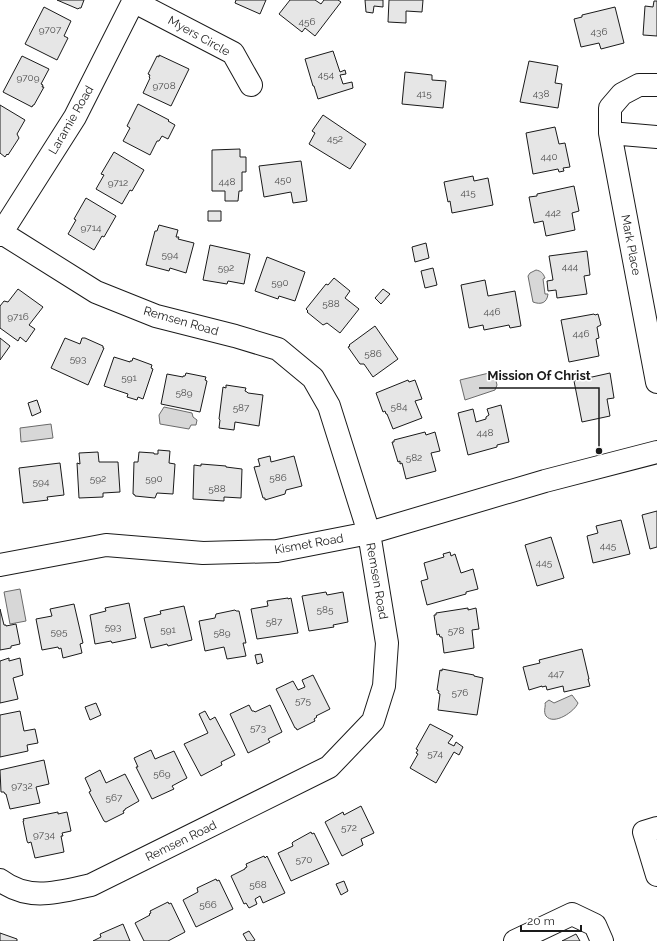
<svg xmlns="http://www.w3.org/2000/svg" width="657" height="941" font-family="Raleway,sans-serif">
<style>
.water{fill:#d7d7d7;stroke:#6a6a6a}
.building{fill:#e6e6e6;stroke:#1a1a1a}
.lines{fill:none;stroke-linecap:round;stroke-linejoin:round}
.minor-casing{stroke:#1a1a1a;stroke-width:24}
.minor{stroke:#fff;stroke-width:22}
.labels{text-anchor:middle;stroke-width:3;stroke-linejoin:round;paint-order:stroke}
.number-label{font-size:10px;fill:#4d4d4d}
.street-label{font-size:12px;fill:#1a1a1a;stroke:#fff}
.leader{fill:none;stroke:#1a1a1a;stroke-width:1.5}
.callout-dot{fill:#1a1a1a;stroke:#fff;stroke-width:1.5}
.callout-label{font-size:13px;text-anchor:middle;font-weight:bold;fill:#1a1a1a;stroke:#fff;stroke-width:3;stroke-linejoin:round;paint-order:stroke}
</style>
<rect width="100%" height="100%" fill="#fff"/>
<path class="water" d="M536 270C541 271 543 273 545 278L543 279 545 294H548C547 303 541 305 533 302L528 276 530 273Z
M489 373 495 377 497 385 495 390 465 400 460 380Z
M164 407 192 413 193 417 197 420 196 425H191L189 429 160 424 159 415Z
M51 424 53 438 21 442 20 428Z
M20 589 26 621 10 624 4 592Z
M572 695 578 703C575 711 554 726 546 716 543 711 546 707 545 703L549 700 554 703Z"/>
<path class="building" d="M57 0H84L81 8H79L78 9Z
M236 0H266L260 14 235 3Z
M290 0H315L321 4 324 0H338L341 2 315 36 305 28 302 32 279 14Z
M365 0H383V7L374 6 373 13 366 12Z
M389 0H423L422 12 406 11V23L388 22Z
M654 1H657V36L643 35 645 6 653 7Z
M44 7 71 21 64 36 68 38 57 60 25 44Z
M615 7 624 43 601 49 599 43 581 47 574 19 582 17V15Z
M333 51 340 72 345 70 346 74 340 75 343 84 352 82 353 88 318 99 314 86H313L305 59Z
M159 55 189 69 171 106 143 93 150 78 149 77 150 75 148 74 157 56 159 57Z
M22 56 49 69 41 84 43 85 42 87H44L34 105H33L32 107 3 92Z
M529 61 558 66 555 83 562 84 558 108 520 102Z
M405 72 432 75V80L446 81 443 108 402 104Z
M138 104 169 120 168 121 175 125 168 139 162 136 159 141H157L150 155 123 141 130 128 127 126Z
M0 105 25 120 17 134 19 138 8 155 7 154 5 157 0 153Z
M323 115 366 144 350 169 309 144 315 133 312 131Z
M555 127 559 144 565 143 570 167 563 168 564 171 559 172 558 169 533 174 526 133Z
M240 149V157H246V172H242V191H239L238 201H225V191H212V150Z
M114 152 144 170 132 191 130 190 122 204 96 189 104 175 101 174Z
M301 161 307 201 293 203 291 192 264 197 259 166Z
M473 176 474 181 488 178 493 205 452 213 450 201 448 202 444 182Z
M574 186 579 211 572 213 575 230 546 236 543 221 534 223 529 197 537 196V194Z
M86 198 116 216 104 237 102 236 94 250 68 234 76 220 74 219Z
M208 211H221V221H208Z
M159 225 178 230 176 237H179L178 239 194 243 186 273 170 268 169 271 146 265 155 231H157Z
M426 243 429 258 415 262 412 247Z
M210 245 250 254 244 284 228 281 227 284 203 280Z
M587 251 590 275 584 276 587 294 557 298 556 290 548 291 547 281 553 280 549 256Z
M267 257 305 272 295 301 279 296 278 299 255 291Z
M433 268 437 285 425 288 421 271Z
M334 278 350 291 345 298 359 309 340 333 327 323 323 325 307 312 308 311 306 309 326 284 328 285Z
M485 280 488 296 515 291 521 326 510 328 509 325 484 330 483 325 469 328 461 285Z
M18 289 43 307 29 325 35 329 26 342 20 337 18 341 0 328V306L4 301 8 302Z
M383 289 390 294 381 304 375 298Z
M594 314 595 315 598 314 601 325 597 327 599 338 596 339 599 356 569 362 561 320Z
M375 326 398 359 373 377 364 364H360L348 347 350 346 349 345Z
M0 338 10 346 0 360Z
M65 338 80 344 82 338H85L103 346V348H104L88 385 51 368Z
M114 357 130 362V361H132L133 358 152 365 151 368 153 369 143 399 138 397 137 400 127 397 128 394 104 386Z
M186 373 206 377 205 380 207 381 200 412 161 404 167 374 183 377V376H185Z
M610 373 614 398 607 399 610 416 582 422 574 381Z
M408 380 409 382 415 380 422 399 415 401 422 418 393 429 387 414H386L385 411 383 412 376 393Z
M226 385 246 388 245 391 247 392 248 393 263 395 259 426 235 422 234 430 219 428 220 420 219 419 223 387 226 388Z
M37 400 41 412 32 416 28 403Z
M501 405 509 442 497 445V447L468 455 458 413 473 409 476 422 486 419V417L489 415 487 409Z
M425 432 426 435 435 432 440 451 431 453 436 471 406 479 402 463 400 464V461L398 462 392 442H394V440Z
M158 450 170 451 169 463 175 464 173 494 157 493 155 498 135 496V495L133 494 134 462H138L139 452 154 453V454H158Z
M98 452 99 462H118L120 492 103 493V497L79 498 77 463 80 464 79 453Z
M270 456 271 462 294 456 302 486 286 490 285 494 265 500V498H263L254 467 260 466 258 459Z
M60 463 64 495 47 497 48 500 23 503 19 468Z
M201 464 226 466V467L242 469 241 498 224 497V501L193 499 194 465 201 466Z
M657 511V547L650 549 642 515Z
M621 520 630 554 593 563 587 536 598 533 596 526Z
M551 537 564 578 537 586 525 545Z
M450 552 451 556 455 554 461 573 473 569 478 589 466 592V594L427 605 421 581 428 579 424 563 444 557 443 554Z
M326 592 327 595 343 592 348 622 333 625 334 627 309 631 302 596Z
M288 598V599L291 598 298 633 257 639 251 609 268 606 267 601Z
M129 603 136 638 112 643 111 641 95 644 90 615 106 611 105 608Z
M74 604 83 643 80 644 82 653 63 658 61 648 59 649 58 647 42 650 36 619 52 616 50 609Z
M184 606 192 640 168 646 167 644 151 648 144 618 161 614 160 611Z
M468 608V610L476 608 479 629 472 630 474 648 444 653 442 637H440L439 634 437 635 434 615H436V613Z
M0 609 4 625H6V626L16 624 20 644 11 646V648L0 650Z
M235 610 236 611H239L246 643H243L246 656 227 659 224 647 205 651 199 621 215 618 216 614Z
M582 649 589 679H588L590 686 564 692 563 686 547 690 546 686 542 687V686L529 690 523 667 540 663 539 660Z
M261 654 263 662 257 664 255 655Z
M9 658V661L20 658 23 675 13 678 18 699 0 703V661Z
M442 669 474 675V676L483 678 477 715 438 710 440 694 438 693 439 691 437 690 440 670 442 671Z
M313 675 330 709 316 716 317 717 314 719 315 721 297 730 296 728H295L276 689 293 681 298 690 305 687 302 680Z
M96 703 101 715 90 720 85 707Z
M249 705 252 711H254L255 712 270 705 282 732 268 739 270 742 248 753 230 714Z
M20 711 24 731 35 729 38 743 27 745 28 751 0 757V715Z
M205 711 210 720 215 717 235 755 221 762 222 765 201 776 184 744 208 733 199 714Z
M430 724 453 736 448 743 454 746 456 742 463 747 459 755 454 752 436 783 410 768 418 754 416 753 418 750 416 749Z
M151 750 155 759 174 751 187 778 172 786 174 789 152 799 136 767H138L134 758Z
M44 760 49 784 36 787 40 803 10 809 6 794H5L4 792H1L0 770Z
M100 770 106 783 125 774 139 801 125 809V810L123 811 124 813 106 822 104 821 89 792 91 791 85 778Z
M361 806 374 833 361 839 363 845 342 856 325 822 343 812 344 815Z
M58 812V814L67 812 71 831 62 833 63 836H61L64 852 35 858 31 842 28 843 27 841 23 821H24L23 819Z
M311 832 312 834 314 833 329 864 291 881 278 853 293 846 292 843 293 842Z
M264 856 265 858 267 856 285 893 263 903 260 896 255 899 257 904 249 908 246 903 244 904 231 876 245 869V868L247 867 246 864Z
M216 879 217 881 219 880 233 909 196 927 183 900 198 892 197 888Z
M344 881 348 891 341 895 336 884Z
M168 902 169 904 171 903 185 932 168 941H144L135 923 150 915 149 914 151 913 150 911Z
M123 924 130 941H93L101 937 100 934Z
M249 931 255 940 253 941H247L243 934Z
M0 933 17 939V941H0Z
M576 934 580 941H562Z"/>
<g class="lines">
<defs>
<path id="minor" d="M133 1 233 53 251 85
M657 85H639L622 94 610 108V133L657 382
M610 133 657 137
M0 235 75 117 134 0
M0 565 106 545 203 553 277 551 369 533 545 481 657 452
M657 828 644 832 657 875
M0 880C29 902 59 892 91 885L329 767 373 721 384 686 387 643 369 533 329 406 313 378 278 349 235 336 156 316 96 292 2 233
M515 941 572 914 595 925 602 941"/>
</defs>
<use href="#minor" class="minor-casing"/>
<use href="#minor" class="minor"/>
</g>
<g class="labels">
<g class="number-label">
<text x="307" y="25">456</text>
<text x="50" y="33">9707</text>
<text x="599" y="35">436</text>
<text x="326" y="78">454</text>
<text x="28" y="81">9709</text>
<text x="164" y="89">9708</text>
<text x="424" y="97">415</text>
<text x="541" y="97">438</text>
<text x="335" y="142">452</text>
<text x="549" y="160">440</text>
<text x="283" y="183">450</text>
<text x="227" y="185">448</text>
<text x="118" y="186">9712</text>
<text x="468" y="196">415</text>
<text x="553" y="216">442</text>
<text x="91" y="231">9714</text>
<text x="170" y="258">594</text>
<text x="570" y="270">444</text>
<text x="226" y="271">592</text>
<text x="280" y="286">590</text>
<text x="331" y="307">588</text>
<text x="492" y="315">446</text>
<text x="18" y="320">9716</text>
<text x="581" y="337">446</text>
<text x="373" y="357">586</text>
<text x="78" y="362">593</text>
<text x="129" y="381">591</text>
<text x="184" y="396">589</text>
<text x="399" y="410">584</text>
<text x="241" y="411">587</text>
<text x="485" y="436">448</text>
<text x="414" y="461">582</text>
<text x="278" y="481">586</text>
<text x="98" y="482">592</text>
<text x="154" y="482">590</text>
<text x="41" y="485">594</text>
<text x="217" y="492">588</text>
<text x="608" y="549">445</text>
<text x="544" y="566">445</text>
<text x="325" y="613">585</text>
<text x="274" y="625">587</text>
<text x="113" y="630">593</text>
<text x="168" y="633">591</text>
<text x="456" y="634">578</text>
<text x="59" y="635">595</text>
<text x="222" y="636">589</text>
<text x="556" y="677">447</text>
<text x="460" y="696">576</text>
<text x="303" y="704">575</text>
<text x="258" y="731">573</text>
<text x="435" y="757">574</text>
<text x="162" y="777">569</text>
<text x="22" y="789">9732</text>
<text x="114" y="801">567</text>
<text x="349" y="831">572</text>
<text x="44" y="838">9734</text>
<text x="304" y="863">570</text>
<text x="258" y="888">568</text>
<text x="208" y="908">566</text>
</g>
<g class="street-label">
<text transform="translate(199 36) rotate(29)" y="4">Myers Circle</text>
<text transform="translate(71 120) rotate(-60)" y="4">Laramie Road</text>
<text transform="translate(631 245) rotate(79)" y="4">Mark Place</text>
<text transform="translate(181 321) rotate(16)" y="4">Remsen Road</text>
<text transform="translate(309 544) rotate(-10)" y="4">Kismet Road</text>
<text transform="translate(377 581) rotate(80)" y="4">Remsen Road</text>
<text transform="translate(181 841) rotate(-26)" y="4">Remsen Road</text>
</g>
</g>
<path class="leader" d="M599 451L599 388H479"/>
<circle class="callout-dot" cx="599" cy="451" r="4"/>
<g class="callout-label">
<text x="539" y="380">Mission Of Christ</text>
</g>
<path d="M521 925v6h60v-6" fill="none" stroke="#1a1a1a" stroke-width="2"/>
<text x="527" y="925" font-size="12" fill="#1a1a1a" stroke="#ffffff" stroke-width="3" paint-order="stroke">20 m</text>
</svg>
